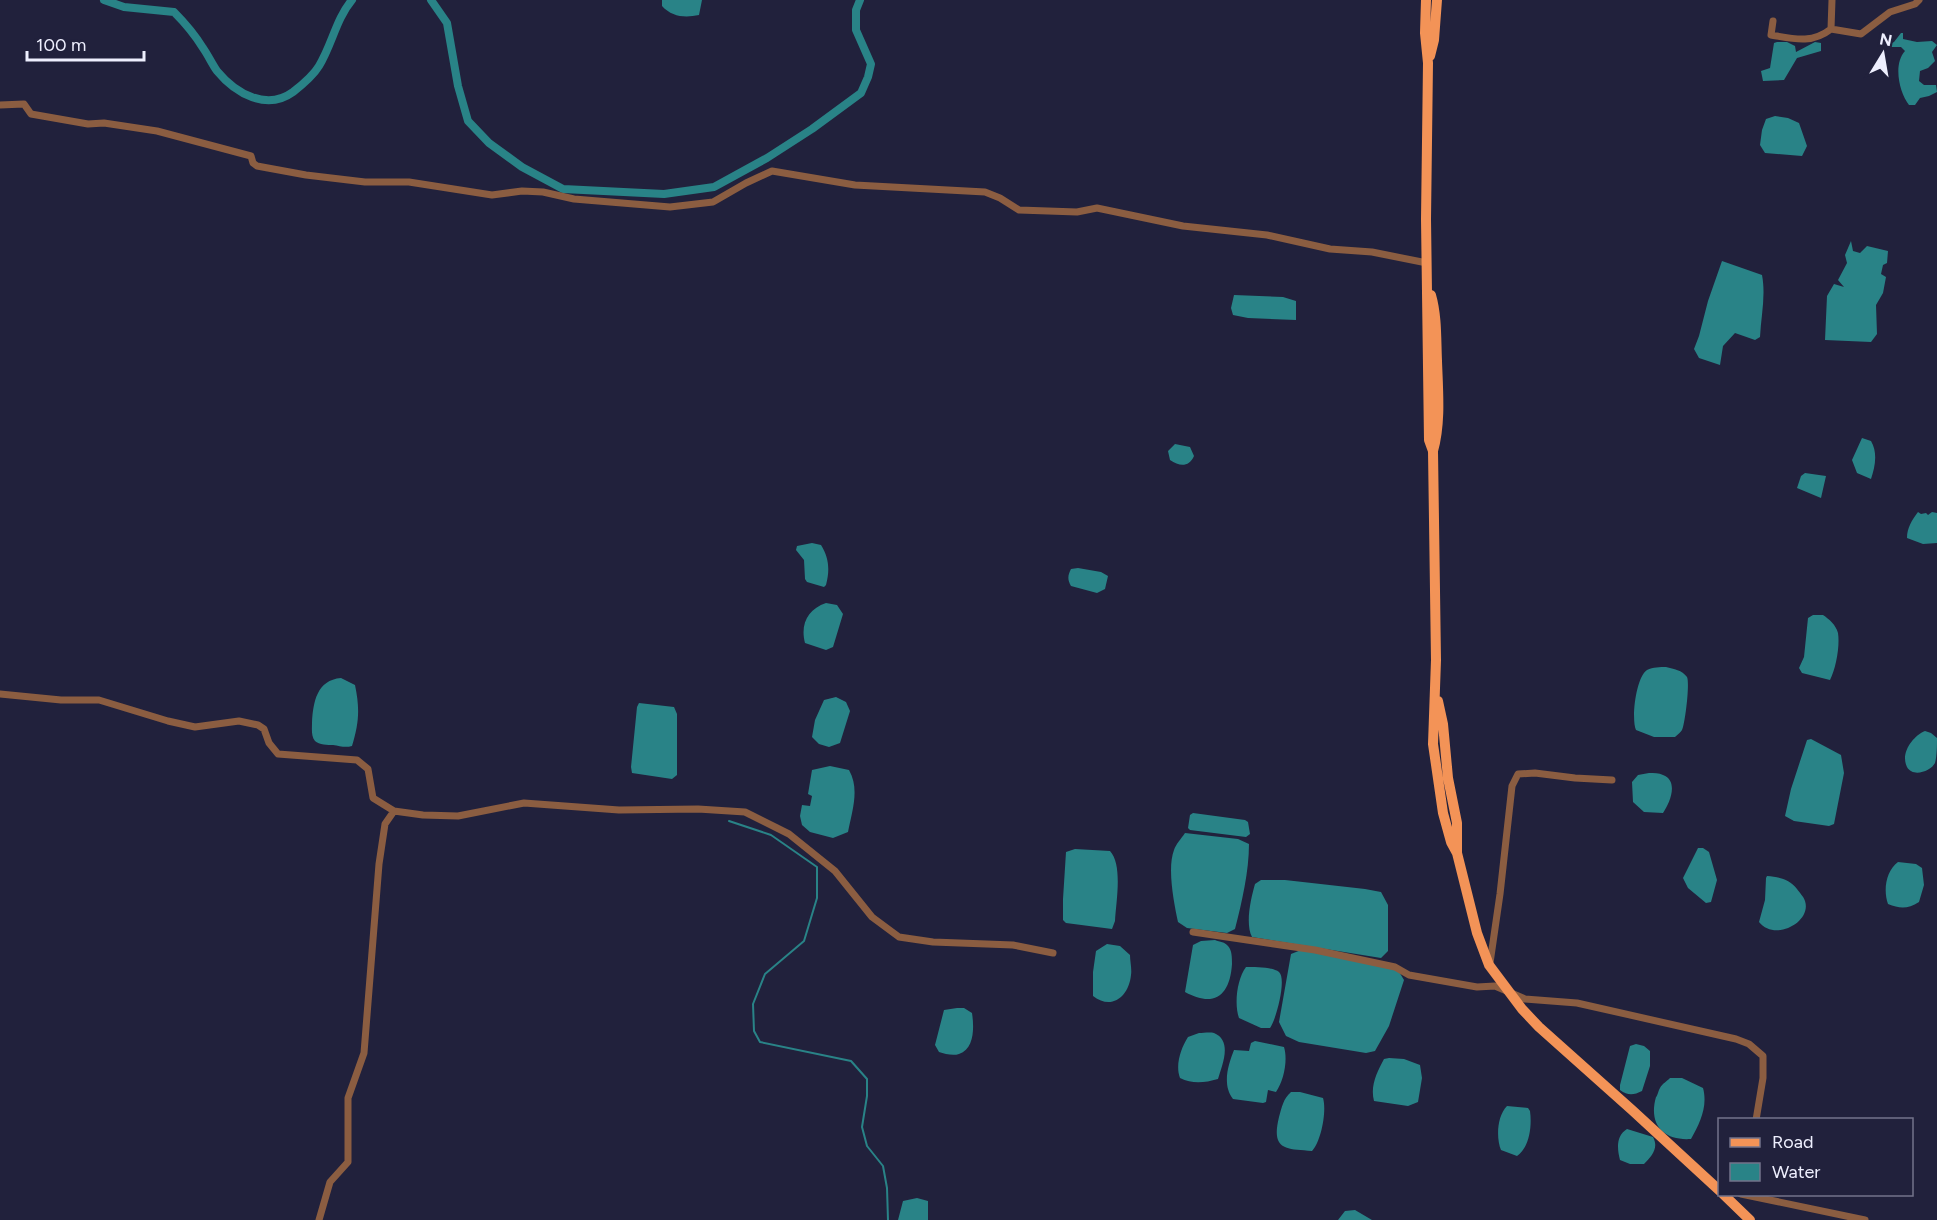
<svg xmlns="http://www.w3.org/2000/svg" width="1937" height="1220" font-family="Figtree,sans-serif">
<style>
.water{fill:#298387}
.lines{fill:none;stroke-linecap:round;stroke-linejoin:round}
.stream{stroke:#298387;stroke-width:2}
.canal{stroke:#298387;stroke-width:8}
.minor{stroke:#8b5d41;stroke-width:7}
.primary{stroke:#f39357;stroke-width:10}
</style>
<rect width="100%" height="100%" fill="#21213c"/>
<path class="water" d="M662 0H702L699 15C685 18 672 17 662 6Z
M1901 33H1903V39L1917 42 1932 41 1937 45 1932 52 1935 61 1928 68 1920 71 1919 81 1924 85H1936L1937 92 1929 96 1920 98 1915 105H1909C1899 92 1893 64 1905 51L1901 47H1890V44L1894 42Z
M1777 42H1787L1795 46 1796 52 1815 42 1821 43V51L1797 58 1784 80 1763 81 1761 71 1770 68 1774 43Z
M1775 116 1788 118 1799 123 1807 146 1802 156 1765 153 1760 145 1762 130 1766 119Z
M1851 241 1853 251 1860 253 1867 246 1888 251 1887 263 1883 265 1881 274 1886 277 1883 293 1876 305 1877 334 1871 342 1825 340 1827 296 1834 284 1844 287 1838 280 1847 263 1845 255Z
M1722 261 1762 275C1766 296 1761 316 1760 337L1755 340 1735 333 1723 346 1720 365 1699 358 1694 349 1699 336 1708 301Z
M1234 295 1283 297 1296 301V320L1248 318 1233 315 1231 308Z
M1862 438 1871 441C1878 453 1875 467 1871 479L1857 473 1852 460Z
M1175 444 1190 447 1194 456C1189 467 1180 467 1170 460L1168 451Z
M1805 473 1826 476 1821 498 1797 488 1801 476Z
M1918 512 1921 514 1926 513 1928 515 1932 512 1937 513V543L1923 544 1907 538C1907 528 1912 520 1918 512Z
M812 543 821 545C829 558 830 570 826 585L824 587 807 582 805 579 804 560 796 550 797 546Z
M1078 568 1101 572 1108 576 1105 589 1097 593 1071 586C1067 579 1068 575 1071 569Z
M826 603 837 605 843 614 833 647 826 650 805 643C800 624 808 609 826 603Z
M1813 615H1823C1829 619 1836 625 1838 633 1840 646 1836 668 1830 680L1802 673 1799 668 1804 657 1808 618Z
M1666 667C1674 669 1682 670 1687 677 1690 683 1685 724 1682 730 1681 732 1678 734 1675 737H1654L1636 730C1631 719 1636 677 1647 670 1653 667 1660 667 1666 667Z
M341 678 355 685C360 709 359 723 352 746 345 748 340 746 333 745 328 745 319 745 315 741 311 736 312 729 312 723 313 702 317 680 341 678Z
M836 697 846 702 850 711 840 743 829 747 819 744 812 737 815 720 824 700Z
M639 703 674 707 677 714V775L672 779 632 773 631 767 637 707Z
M1925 731 1931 733 1937 738C1937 745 1937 756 1935 763 1931 771 1913 778 1907 767 1900 753 1913 736 1925 731Z
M1811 739 1841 755 1844 773 1834 824 1829 826 1794 821 1785 816 1791 789 1807 740Z
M830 766 849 770C860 789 852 811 848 832L833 838 810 832 802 825 800 816 802 805 810 806 812 796 808 794 812 770Z
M1649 773C1654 773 1659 773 1663 775 1679 781 1670 803 1663 813L1644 812 1633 802 1632 782 1638 775Z
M1193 813 1245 820 1248 822 1250 834 1246 837 1190 830 1188 828 1190 815Z
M1185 833 1238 839 1249 844C1249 871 1242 902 1235 929L1227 933 1187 928 1178 922C1174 903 1167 868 1174 850 1176 844 1181 839 1185 833Z
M1698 848H1703L1709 852 1717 880 1711 902 1706 903 1688 888 1683 878Z
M1075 849 1110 851C1123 865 1116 902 1115 921L1112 929 1066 923 1063 920V899L1066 852Z
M1898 862 1916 864 1922 868 1924 885 1919 902C1908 909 1900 909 1888 904 1883 890 1886 871 1898 862Z
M1767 876C1779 877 1789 879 1797 889 1799 892 1804 897 1805 901 1812 922 1775 942 1759 922L1765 900 1766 878Z
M1261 880H1285L1365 889 1381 892 1388 905V951L1381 958 1252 937C1245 924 1251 898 1255 884Z
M1215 940C1220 942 1225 942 1228 946 1232 950 1232 958 1232 964 1230 996 1214 1008 1185 992L1193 945 1201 941Z
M1107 944 1120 946 1130 955C1130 961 1132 969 1131 975 1129 996 1112 1011 1093 996V972L1096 951Z
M1301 950 1398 970 1404 980 1389 1026 1375 1051 1366 1053 1299 1042 1286 1036 1279 1022 1291 954Z
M1246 967C1255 967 1273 967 1279 972 1287 979 1276 1020 1270 1028H1261L1239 1018C1234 1004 1237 979 1246 967Z
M957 1008H964L972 1013C974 1026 975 1049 959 1054 953 1056 945 1054 939 1052L935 1045 944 1010Z
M1199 1033C1203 1033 1210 1032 1214 1033 1233 1041 1222 1065 1218 1079 1204 1083 1192 1084 1180 1078 1175 1065 1181 1048 1188 1037Z
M1255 1041 1284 1047C1288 1060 1284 1080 1276 1092L1268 1090 1266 1102 1263 1103 1233 1099C1222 1085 1228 1065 1234 1050L1249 1051 1251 1043Z
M1636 1044 1644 1046 1650 1051V1066L1642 1091C1634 1095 1628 1096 1620 1090V1085L1630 1046Z
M1389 1058 1404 1059 1420 1065 1422 1078 1418 1102 1408 1106 1374 1101C1370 1086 1377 1072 1384 1059Z
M1670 1078H1682L1703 1088C1708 1106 1700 1123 1691 1139 1664 1141 1648 1125 1656 1097 1657 1097 1659 1089 1660 1088 1662 1084 1667 1081 1670 1078Z
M1291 1092H1300L1323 1098C1327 1111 1321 1142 1312 1151 1285 1149 1271 1150 1279 1117 1282 1107 1283 1099 1291 1092Z
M1507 1106 1528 1108 1530 1111C1532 1125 1530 1147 1517 1156L1501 1150C1496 1138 1497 1116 1507 1106Z
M1627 1129 1653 1137C1659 1148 1652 1156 1644 1164H1630L1620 1160C1617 1148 1616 1136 1627 1129Z
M917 1198 928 1201V1220H898L903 1201Z
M1355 1210 1372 1220H1338L1345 1211Z"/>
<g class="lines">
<path class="stream" d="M729 821 771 835 817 867V898L804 941 765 974 753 1004 754 1031 760 1042 851 1061 867 1079V1096L862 1127 867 1146 883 1166 887 1188 888 1220"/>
<path class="canal" d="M104 0 124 7 174 12C185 23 195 35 203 48 208 55 212 64 217 71 236 94 267 111 293 92 302 85 313 76 319 66 332 45 336 19 352 0
M431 0 447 23 458 86 468 121 489 143 522 167 563 189 664 194 714 187 767 158 812 129 861 93 868 77 871 64 856 30V10L860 0"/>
<path class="minor" d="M1773 21 1771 35C1794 39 1812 44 1831 29L1832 0
M1831 29 1861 34 1890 12 1915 4 1919 0
M0 105 24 104 31 114 88 124 104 123 157 131 251 156 253 163 257 166 306 175 365 182H409L492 195 522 191 543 192 574 199 670 207 713 202 746 183 772 171 855 185 985 192 1000 198 1019 210 1077 212 1097 208 1183 226 1267 235 1330 249 1372 252 1427 263
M0 694 61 700H99L168 721 195 727 239 721 258 725 264 729 269 743 278 754 357 760 368 769 373 798 394 811
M1193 932 1315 950 1395 967 1409 975 1477 987 1495 986 1525 999 1577 1003 1736 1039 1749 1044 1763 1056V1078L1756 1120
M1490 963 1500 894 1512 786 1518 774 1535 773 1575 778 1612 780
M1741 1194 1865 1220
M319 1220 330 1182 348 1162V1098L364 1053 379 864 385 824 394 811 423 815 458 816 524 803 619 810 698 809 745 812 789 834 835 871 872 917 899 937 933 942 1013 945 1053 953"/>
<path class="primary" d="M1426 0 1425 33 1428 63 1426 219 1429 440 1433 451 1436 660 1433 744 1443 813 1451 842 1457 853
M1430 56 1434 40 1437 0
M1431 295C1437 316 1436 339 1437 361 1438 391 1441 422 1433 451
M1438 701 1443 724 1448 778 1457 823V853L1477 933 1489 965 1522 1009 1539 1027 1632 1110 1720 1191
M1723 1194 1750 1220"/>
</g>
<rect x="1718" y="1118" width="195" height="78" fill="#21213c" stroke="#73738a" stroke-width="1.5"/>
<rect x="1730" y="1138" width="30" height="9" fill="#f39357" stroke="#73738a" stroke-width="1.5"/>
<text x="1772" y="1148" font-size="18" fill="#eeeffe">Road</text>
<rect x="1730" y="1163" width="30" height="18" fill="#298387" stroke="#73738a" stroke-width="1.5"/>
<text x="1772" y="1178" font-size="18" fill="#eeeffe">Water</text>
<g transform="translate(1883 54) rotate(11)" stroke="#21213c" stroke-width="4.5" paint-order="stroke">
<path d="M0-4.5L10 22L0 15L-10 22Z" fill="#eeeffe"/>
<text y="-9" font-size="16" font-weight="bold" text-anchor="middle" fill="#eeeffe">N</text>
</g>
<path d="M27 51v9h117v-9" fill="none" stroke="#eeeffe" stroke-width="3"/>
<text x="36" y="51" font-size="18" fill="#eeeffe" stroke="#21213c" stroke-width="4.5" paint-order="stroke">100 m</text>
</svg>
